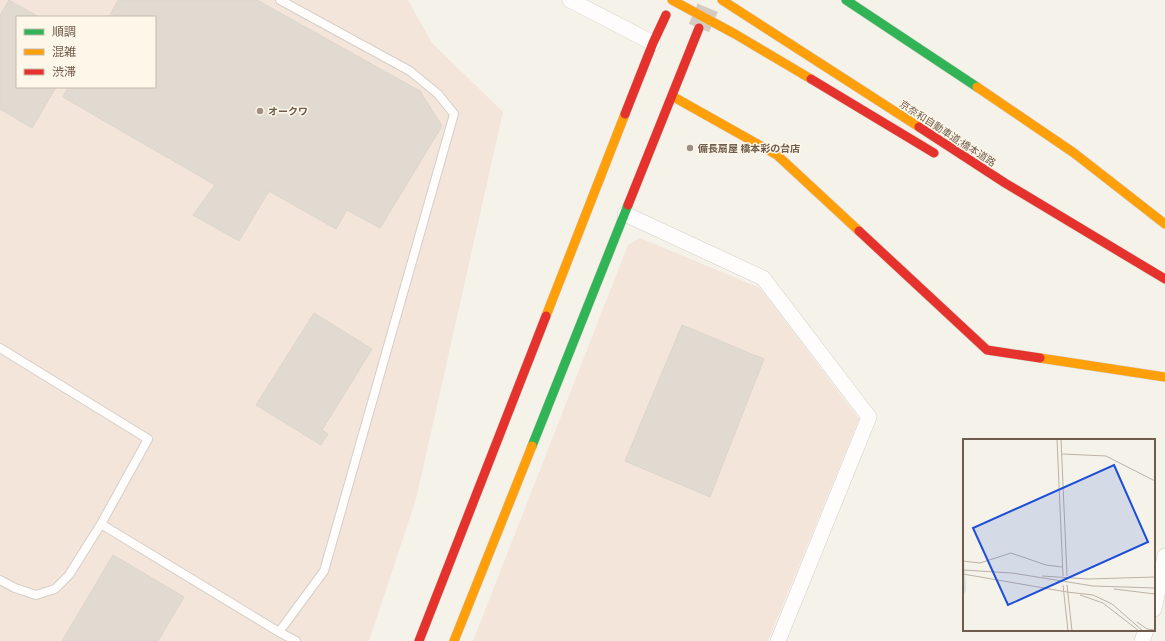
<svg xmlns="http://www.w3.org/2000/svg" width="1165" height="641" font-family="'Archivo Narrow','Noto Sans JP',sans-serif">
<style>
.commercial{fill:#f3e5da;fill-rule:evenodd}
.building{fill:#e1dad1;stroke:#ddd5cc}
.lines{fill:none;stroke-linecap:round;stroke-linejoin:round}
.secondary-tunnel{stroke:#d4ccc2;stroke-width:22;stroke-dasharray:22 11;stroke-linecap:butt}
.lane-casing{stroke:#d4cfc7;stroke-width:10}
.street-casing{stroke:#d4cfc7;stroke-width:16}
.fast-casing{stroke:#d5cfc7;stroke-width:10}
.slow-casing{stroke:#d5cfc7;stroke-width:10}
.jam-casing{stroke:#d5cfc7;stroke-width:10}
.lane{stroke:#fefdfc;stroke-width:8}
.street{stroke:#fefdfc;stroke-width:15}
.fast{stroke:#30b455;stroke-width:9}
.slow{stroke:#ff9f0a;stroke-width:9}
.jam{stroke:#e5322d;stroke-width:9}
.poi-dot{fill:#9f9083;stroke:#fdf7ea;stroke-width:1.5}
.labels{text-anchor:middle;stroke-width:3;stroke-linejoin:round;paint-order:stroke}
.poi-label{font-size:10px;font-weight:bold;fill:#705c4c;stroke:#fdf7ea;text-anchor:start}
.street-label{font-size:10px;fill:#705c4c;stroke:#fdf7ea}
.inset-river{fill:none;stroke:#cce0e4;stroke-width:2}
.inset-road{fill:none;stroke:#bcb2a5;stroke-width:1}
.view{fill:#1d4ed8;fill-opacity:0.15;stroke:#1d4ed8;stroke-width:2}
.inset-edge{fill:none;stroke:#705c4c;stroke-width:2}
</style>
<rect width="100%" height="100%" fill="#f5f2e9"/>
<path class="commercial" d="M0 0H408L432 43 503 112 416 499 369 641H0ZM17 17H155V87H17Z
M640 238 760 288 859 419 768 641H473L628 245Z"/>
<path class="building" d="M9 0 39 17H17V87H56L32 128 0 109V15Z
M118 0H257L420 91 442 126 380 228 347 210 336 229 269 191 239 241 193 215 215 185 63 97 68 87H155V17H109Z
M314 313 372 349 322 430 328 434 321 445 256 405Z
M682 325 764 359 710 497 625 461Z
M113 555 184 597 158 641H62Z"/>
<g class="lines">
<path class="secondary-tunnel" d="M699 28 711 0"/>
<defs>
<path id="lane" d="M0 348 148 439 101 524
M0 580 15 588 36 595 55 589 69 575 101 524 279 632 324 571 454 114 438 94 410 71 280 0
M279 632 296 641"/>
<path id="street" d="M570 0 653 43
M625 214 763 278 869 417 778 641
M1154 609 1165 556
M1142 641 1146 630"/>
<path id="fast" d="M846 0 977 87
M532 446 628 205"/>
<path id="slow" d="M672 0 735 34 811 79
M722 0 919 127
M977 87 1074 153 1165 224
M672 96 777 155 859 231
M546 316 625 114
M1040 358 1165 377
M454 641 532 446"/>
<path id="jam" d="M811 79 934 153
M625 114 653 43 666 15
M919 127 1005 183 1165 279
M628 205 699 28
M859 231 987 350 1040 358
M419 641 546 316"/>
</defs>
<use href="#lane" class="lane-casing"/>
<use href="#street" class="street-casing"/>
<use href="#fast" class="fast-casing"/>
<use href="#slow" class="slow-casing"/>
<use href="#jam" class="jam-casing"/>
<use href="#lane" class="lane"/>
<use href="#street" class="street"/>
<use href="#fast" class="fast"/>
<use href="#slow" class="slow"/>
<use href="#jam" class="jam"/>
</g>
<g class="poi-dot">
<circle cx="260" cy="111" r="4"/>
<circle cx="690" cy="148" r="4"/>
</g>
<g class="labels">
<g class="poi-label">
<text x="268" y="115">オークワ</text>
<text x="698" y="152">備長扇屋 橋本彩の台店</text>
</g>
<g class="street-label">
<text transform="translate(948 133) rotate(33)" y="4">京奈和自動車道;橋本道路</text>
</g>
</g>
<g transform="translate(963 439)">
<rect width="192" height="192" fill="#f5f2e9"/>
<path class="inset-river" d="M0 120 2 151 0 155"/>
<path class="inset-road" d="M94 0 100 137M98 0 104 137M99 15 143 17 192 42M0 122 17 124 48 114 83 126 99 128M0 131 49 134 130 147 192 149M0 135 104 153M79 137 125 140 192 138M100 146 105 192M104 146 109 192M151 150 192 155M104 153 130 156 149 165 180 192M117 156 140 164 176 192M174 183 184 190 192 191"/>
<path class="view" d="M151 26 185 103 45 166 10 89Z"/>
<rect width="192" height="192" class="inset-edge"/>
</g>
<rect x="16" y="16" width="140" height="72" fill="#fdf7ea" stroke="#c5b9ab"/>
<rect x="24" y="29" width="20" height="6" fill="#30b455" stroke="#c5b9ab"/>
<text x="52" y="36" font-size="12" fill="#705c4c">順調</text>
<rect x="24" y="49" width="20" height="6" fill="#ff9f0a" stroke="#c5b9ab"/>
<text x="52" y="56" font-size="12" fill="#705c4c">混雑</text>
<rect x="24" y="69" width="20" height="6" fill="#e5322d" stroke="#c5b9ab"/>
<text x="52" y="76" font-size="12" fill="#705c4c">渋滞</text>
</svg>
